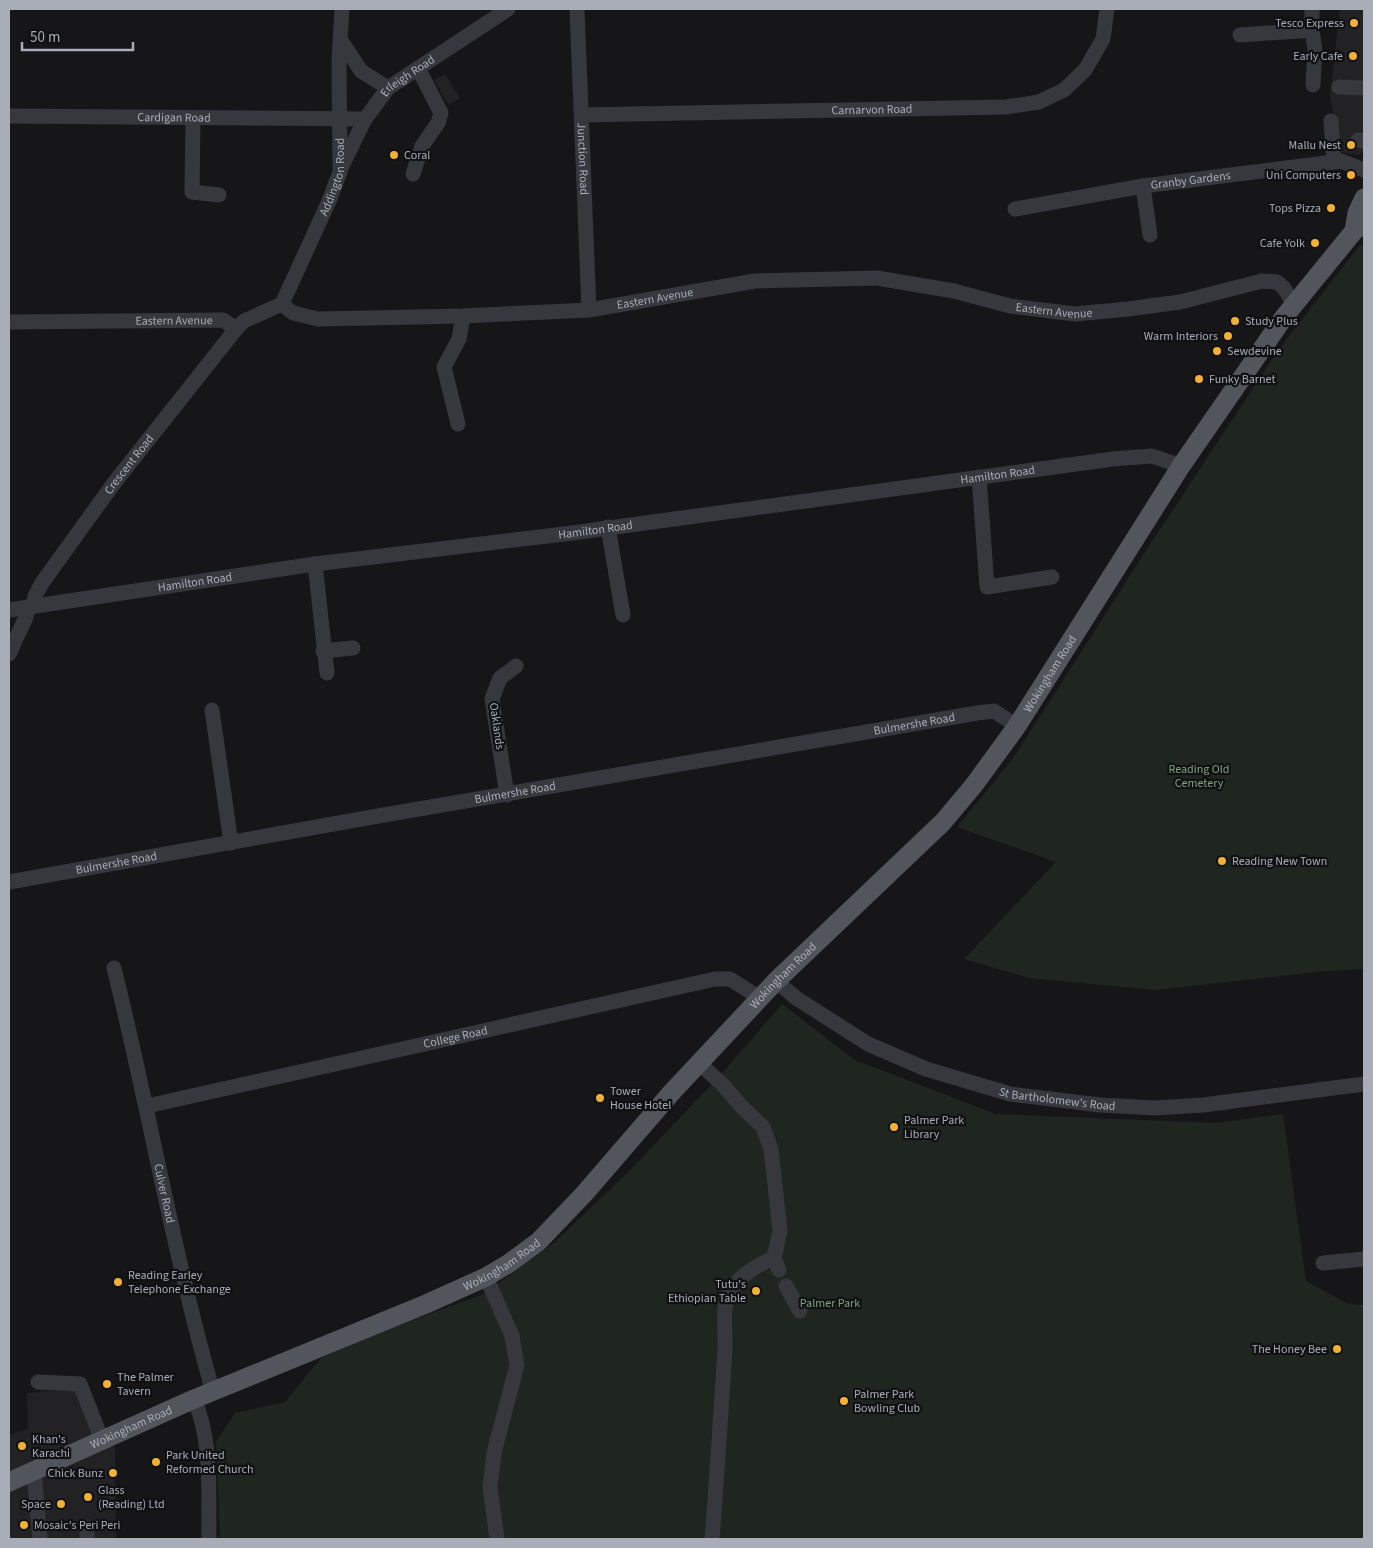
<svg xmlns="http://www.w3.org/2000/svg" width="1373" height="1548" font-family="'Source Sans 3',sans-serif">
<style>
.built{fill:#222225}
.green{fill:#1e261f}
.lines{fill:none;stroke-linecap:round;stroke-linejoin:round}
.minor{stroke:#37383d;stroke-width:15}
.major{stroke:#53555c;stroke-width:19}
.poi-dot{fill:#f2b134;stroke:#111113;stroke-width:2}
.labels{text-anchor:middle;stroke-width:4.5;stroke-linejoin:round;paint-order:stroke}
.poi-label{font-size:12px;fill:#a8adb8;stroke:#111113;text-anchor:start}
.street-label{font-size:12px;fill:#a8adb8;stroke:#111113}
.park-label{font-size:12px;fill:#7fa381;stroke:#111113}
</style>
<rect width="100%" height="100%" fill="#161618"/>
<path class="built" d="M1340 9H1364V150L1359 155 1340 152 1330 95Z
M445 74 460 98 449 105 434 80Z
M84 1388 115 1450 116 1539H9V1435L28 1429 27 1393Z"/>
<path class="green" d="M1360 245 1364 246V969L1325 971 1155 990 1029 978 964 959 1056 862 957 827 1014 757 1149 546 1279 349Z
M782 1004 855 1060 996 1114 1215 1123 1283 1114 1306 1281 1348 1304 1364 1305V1539H220L216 1441 235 1413 285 1402 321 1358 383 1331 481 1295 513 1273 556 1241 629 1171 717 1079Z"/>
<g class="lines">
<g class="minor">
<path id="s1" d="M577 9 589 310"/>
<path d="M1312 9V30L1315 50 1313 85"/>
<path d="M1240 35 1312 30"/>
<path d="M342 42 361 71 388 88"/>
<path d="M1339 87 1364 88"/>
<path id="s2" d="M582 115 1006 107 1039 102 1064 90 1085 70 1103 39 1107 9"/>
<path id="s3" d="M9 116 365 119"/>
<path d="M193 118 192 192 219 195"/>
<path d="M1331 121 1334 162"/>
<path d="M1358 140 1364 141"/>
<path id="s4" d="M341 168 365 119 388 88 508 9"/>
<path d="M413 174 422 146 438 123 441 113 418 68"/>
<path d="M1143 186 1150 235"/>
<path id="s5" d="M1015 209 1143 186 1334 162 1341 161 1364 170"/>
<path id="s6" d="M282 304 293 313 318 319 463 316 589 310 755 281 877 278 954 291 1010 306 1075 314 1128 309 1180 302 1262 281 1277 282 1284 288 1294 305"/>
<path id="s7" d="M282 304 329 201 340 172 339 60 342 9"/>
<path id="s8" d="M9 322 223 320 236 329"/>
<path d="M458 424 444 367 459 339 463 316"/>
<path d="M979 477 987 587 1052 577"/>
<path d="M608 527 623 615"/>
<path d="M315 564 327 673"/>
<path id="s9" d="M33 606 35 596 42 583 114 483 236 329 244 321 282 304"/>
<path id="s10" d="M9 610 315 564 572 533 1113 459 1152 456 1181 466"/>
<path d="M323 651 353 648"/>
<path d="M9 654 26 617 27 607"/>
<path d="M212 710 231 843"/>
<path d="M507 795 492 699 500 678 516 666"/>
<path id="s11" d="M9 882 378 816 977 713 994 711 1017 726"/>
<path id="s12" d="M114 968C149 1109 173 1252 213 1392"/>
<path id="s13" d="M776 981 796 998 868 1044 926 1069 1010 1094 1100 1105 1155 1108 1203 1105 1364 1084"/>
<path d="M699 1063 723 1085 741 1106 763 1127 771 1149 780 1231 774 1258 779 1270"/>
<path id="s14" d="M147 1106 715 979H730L760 998"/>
<path d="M1323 1263 1364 1259"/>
<path d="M486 1277 512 1336 517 1365 494 1453 490 1487 497 1539"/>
<path d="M786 1286 800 1311"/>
<path d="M38 1382 80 1384 102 1440"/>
<path d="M194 1399C213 1442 208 1494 209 1539"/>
<path d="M34 1471 40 1539"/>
<path d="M87 1527V1539"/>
<path d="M712 1539C717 1476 721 1412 725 1349 726 1332 721 1308 730 1292 738 1276 757 1265 774 1258"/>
</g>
<g class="major">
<path d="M1354 231 1357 213 1364 198"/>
<path id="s15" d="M9 1482 194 1399 426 1304 486 1277 508 1264 538 1242 584 1194 672 1092 776 981 943 822 974 785 1017 726 1181 466 1284 317 1354 231 1364 223"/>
</g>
</g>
<g class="poi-dot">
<circle cx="1354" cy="23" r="5"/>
<circle cx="1353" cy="56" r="5"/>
<circle cx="1351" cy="145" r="5"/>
<circle cx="394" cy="155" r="5"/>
<circle cx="1351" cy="175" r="5"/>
<circle cx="1331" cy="208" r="5"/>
<circle cx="1315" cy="243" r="5"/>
<circle cx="1235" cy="321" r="5"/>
<circle cx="1228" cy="336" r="5"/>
<circle cx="1217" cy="351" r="5"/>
<circle cx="1199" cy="379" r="5"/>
<circle cx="1222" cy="861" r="5"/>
<circle cx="600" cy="1098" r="5"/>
<circle cx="894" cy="1127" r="5"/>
<circle cx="118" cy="1282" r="5"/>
<circle cx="756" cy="1291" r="5"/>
<circle cx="1337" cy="1349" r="5"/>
<circle cx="107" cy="1384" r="5"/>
<circle cx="844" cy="1401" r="5"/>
<circle cx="22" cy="1446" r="5"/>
<circle cx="156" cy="1462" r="5"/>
<circle cx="113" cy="1473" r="5"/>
<circle cx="88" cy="1497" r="5"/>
<circle cx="61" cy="1504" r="5"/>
<circle cx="24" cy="1525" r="5"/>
</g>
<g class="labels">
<g class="poi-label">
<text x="1344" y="27" text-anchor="end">Tesco Express</text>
<text x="1343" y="60" text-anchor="end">Early Cafe</text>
<text x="1341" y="149" text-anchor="end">Mallu Nest</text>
<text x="404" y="159">Coral</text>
<text x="1341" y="179" text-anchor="end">Uni Computers</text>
<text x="1321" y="212" text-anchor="end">Tops Pizza</text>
<text x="1305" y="247" text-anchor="end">Cafe Yolk</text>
<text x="1245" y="325">Study Plus</text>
<text x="1218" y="340" text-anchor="end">Warm Interiors</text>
<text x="1227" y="355">Sewdevine</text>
<text x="1209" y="383">Funky Barnet</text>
<text x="1232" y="865">Reading New Town</text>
<text x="610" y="1095">Tower<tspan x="610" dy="14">House Hotel</tspan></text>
<text x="904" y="1124">Palmer Park<tspan x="904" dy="14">Library</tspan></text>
<text x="128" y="1279">Reading Earley<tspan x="128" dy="14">Telephone Exchange</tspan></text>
<text x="746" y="1288" text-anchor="end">Tutu's<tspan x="746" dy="14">Ethiopian Table</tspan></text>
<text x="1327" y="1353" text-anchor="end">The Honey Bee</text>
<text x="117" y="1381">The Palmer<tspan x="117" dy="14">Tavern</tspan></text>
<text x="854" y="1398">Palmer Park<tspan x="854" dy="14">Bowling Club</tspan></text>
<text x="32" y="1443">Khan's<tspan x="32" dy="14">Karachi</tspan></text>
<text x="166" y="1459">Park United<tspan x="166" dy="14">Reformed Church</tspan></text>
<text x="103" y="1477" text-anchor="end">Chick Bunz</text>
<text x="98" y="1494">Glass<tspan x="98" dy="14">(Reading) Ltd</tspan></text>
<text x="51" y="1508" text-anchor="end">Space</text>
<text x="34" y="1529">Mosaic's Peri Peri</text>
</g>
<g class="street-label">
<text dy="4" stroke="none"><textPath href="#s4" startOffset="116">Erleigh Road</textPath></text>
<text dy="4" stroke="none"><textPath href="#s2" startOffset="290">Carnarvon Road</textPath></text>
<text dy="4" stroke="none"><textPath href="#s3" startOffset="165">Cardigan Road</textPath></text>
<text dy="4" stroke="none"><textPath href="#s1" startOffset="150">Junction Road</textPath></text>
<text dy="4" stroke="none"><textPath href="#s7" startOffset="138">Addington Road</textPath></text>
<text dy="4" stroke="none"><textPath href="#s5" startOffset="178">Granby Gardens</textPath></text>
<text dy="4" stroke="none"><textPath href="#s6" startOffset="378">Eastern Avenue</textPath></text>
<text dy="4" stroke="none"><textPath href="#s6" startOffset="782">Eastern Avenue</textPath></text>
<text dy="4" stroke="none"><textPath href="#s8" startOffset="165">Eastern Avenue</textPath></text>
<text dy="4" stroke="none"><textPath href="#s9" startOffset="172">Crescent Road</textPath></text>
<text dy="4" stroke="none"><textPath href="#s10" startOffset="998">Hamilton Road</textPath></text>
<text dy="4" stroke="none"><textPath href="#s10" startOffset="592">Hamilton Road</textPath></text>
<text dy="4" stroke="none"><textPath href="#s10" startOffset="188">Hamilton Road</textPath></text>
<text dy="4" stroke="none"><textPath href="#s15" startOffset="1349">Wokingham Road</textPath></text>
<text dy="4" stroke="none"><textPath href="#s11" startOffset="919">Bulmershe Road</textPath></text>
<text transform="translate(497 726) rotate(82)" y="4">Oaklands</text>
<text dy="4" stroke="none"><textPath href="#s11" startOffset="514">Bulmershe Road</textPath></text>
<text dy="4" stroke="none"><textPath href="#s11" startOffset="109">Bulmershe Road</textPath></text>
<text dy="4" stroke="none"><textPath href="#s15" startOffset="944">Wokingham Road</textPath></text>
<text dy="4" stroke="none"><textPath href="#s14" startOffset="316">College Road</textPath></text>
<text dy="4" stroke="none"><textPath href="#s13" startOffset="310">St Bartholomew's Road</textPath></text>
<text dy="4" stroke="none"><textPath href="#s12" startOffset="231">Culver Road</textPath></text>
<text dy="4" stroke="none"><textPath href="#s15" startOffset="539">Wokingham Road</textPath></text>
<text dy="4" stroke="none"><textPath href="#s15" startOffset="134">Wokingham Road</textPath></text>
</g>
<g class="park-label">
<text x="1199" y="773">Reading Old<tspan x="1199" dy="14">Cemetery</tspan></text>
<text x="830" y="1307">Palmer Park</text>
</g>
</g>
<rect width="1373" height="1548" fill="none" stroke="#a8adb8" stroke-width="20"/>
<path d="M22 42v8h111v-8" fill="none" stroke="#a8adb8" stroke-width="2.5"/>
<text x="30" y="42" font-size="15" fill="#a8adb8" stroke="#111113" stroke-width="4" paint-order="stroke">50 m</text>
</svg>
